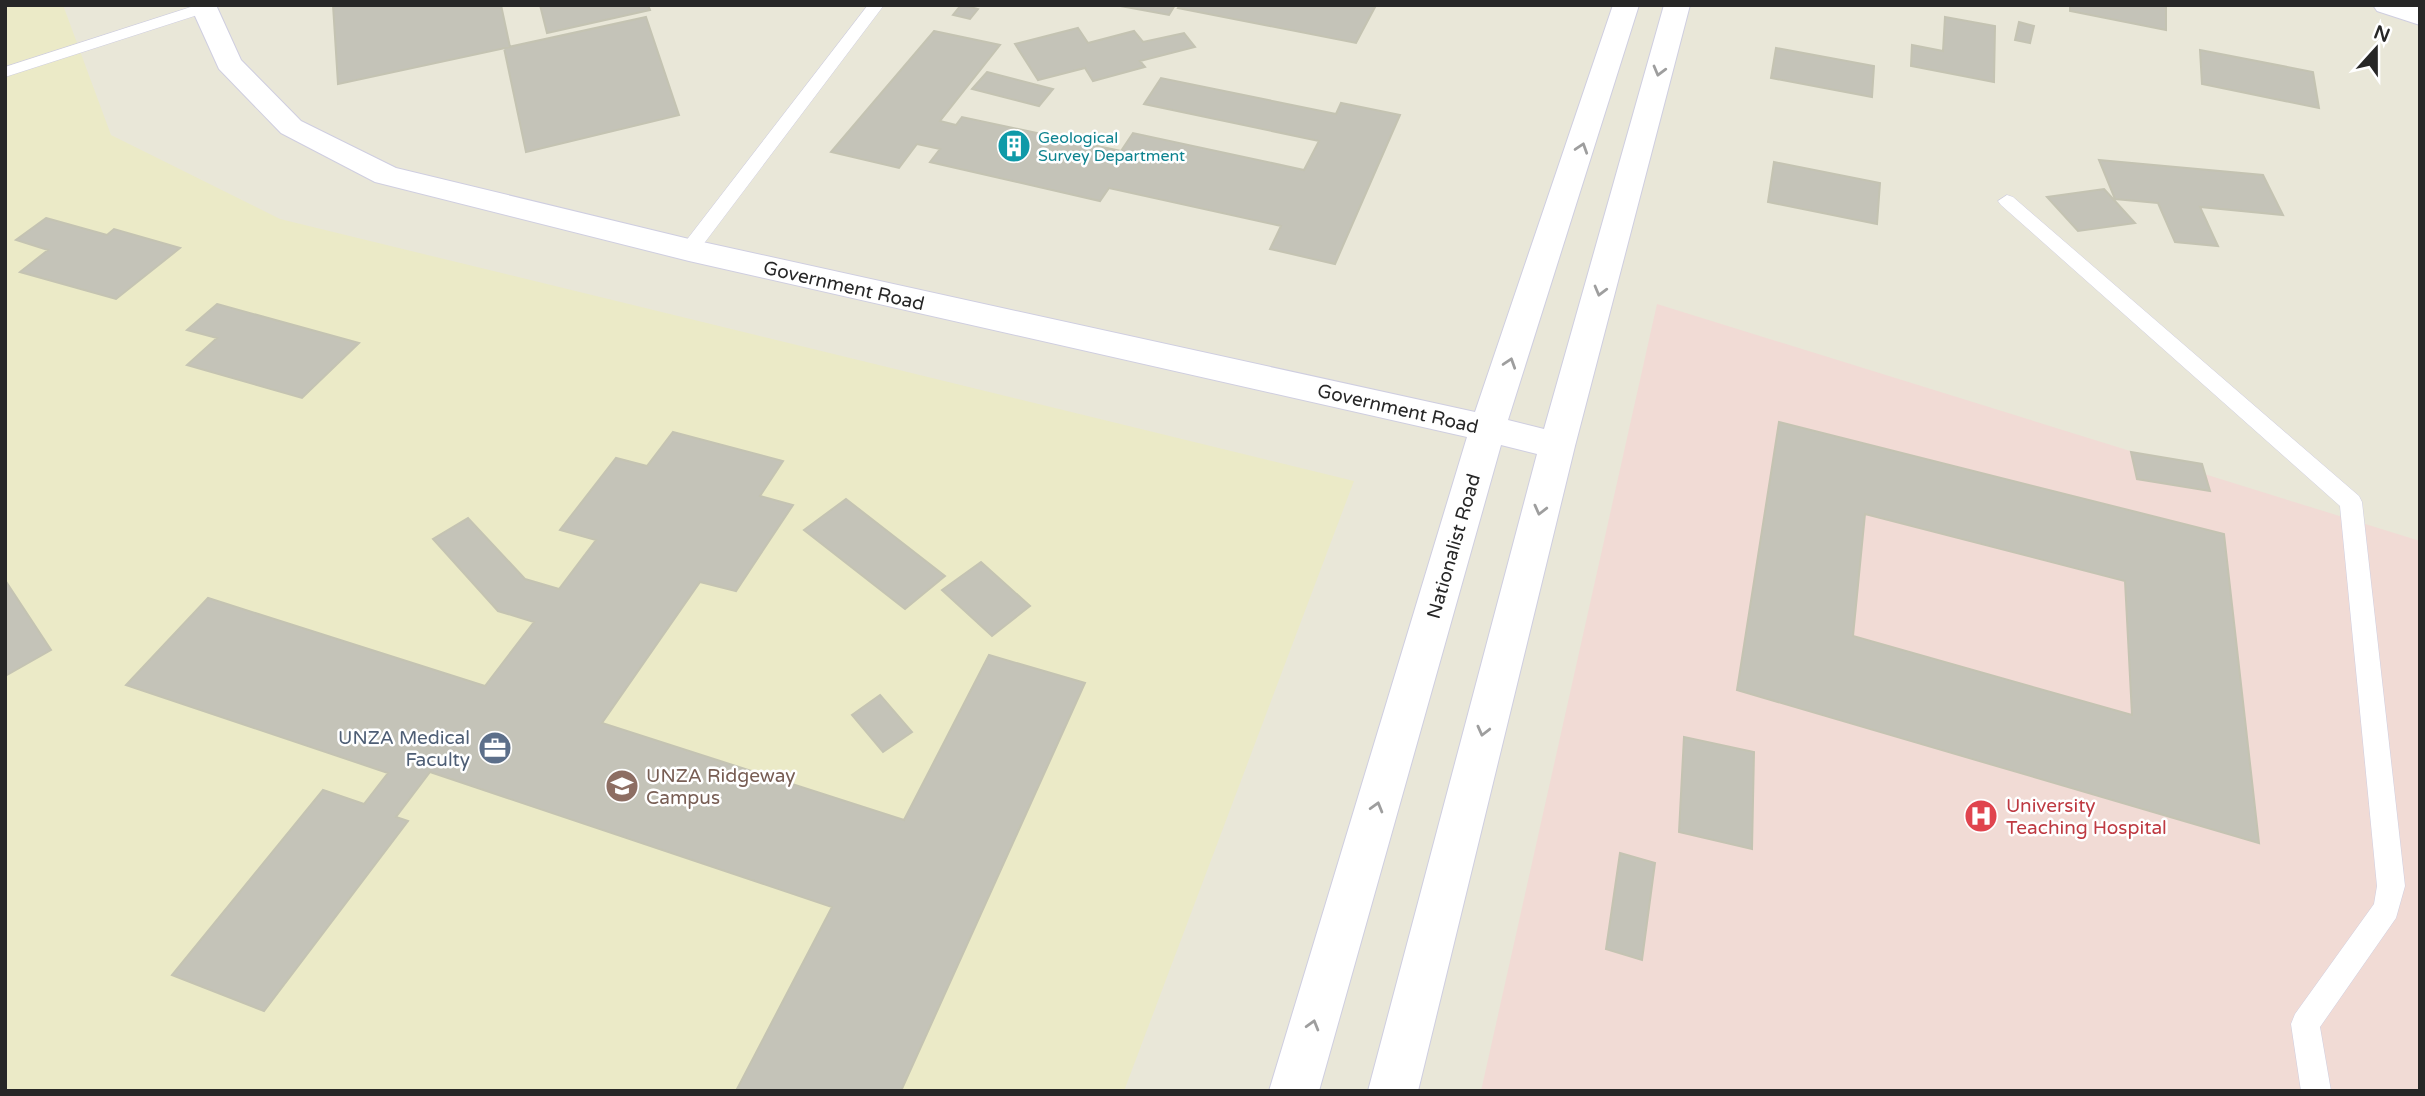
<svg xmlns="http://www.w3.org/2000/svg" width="2425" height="1096" font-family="'Varela Round',sans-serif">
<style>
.education{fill:#ebeac7}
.medical{fill:#f1dbd5}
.building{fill:#c4c3b8;stroke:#c4c3b2;stroke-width:2;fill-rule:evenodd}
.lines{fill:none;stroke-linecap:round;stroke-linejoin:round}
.service-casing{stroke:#cfcee0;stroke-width:1}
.secondary-casing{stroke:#cfcee0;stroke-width:2}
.service{fill:#fff;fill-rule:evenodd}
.secondary{fill:#fff;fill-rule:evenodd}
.oneway{stroke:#9e9e9e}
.labels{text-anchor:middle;stroke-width:5;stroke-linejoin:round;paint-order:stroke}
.far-culture-label{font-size:16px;fill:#0d838f;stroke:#fff;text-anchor:start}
.street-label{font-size:19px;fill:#272727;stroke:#fff}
.service-label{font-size:19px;fill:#4e5e75;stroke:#fff;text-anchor:end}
.education-label{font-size:19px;fill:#785e54;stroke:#fff;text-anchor:start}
.health-label{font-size:19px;fill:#be3a42;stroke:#fff;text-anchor:start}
</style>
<rect width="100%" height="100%" fill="#e9e7d8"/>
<path class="education" d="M5 5H63L111 135 280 219 1354 481 1124 1091H5Z"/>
<path class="medical" d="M1657 304 2420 541V1091H1481Z"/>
<path class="building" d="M333 5H501L510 47 338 84Z
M540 5H648L650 10 547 33Z
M961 5H963L978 9 970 19 953 15Z
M1115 5H1175L1169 15Z
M1180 5H1368L1375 7 1356 43 1178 8Z
M2070 5H2166V30L2070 11Z
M646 17 679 115 526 152 504 48Z
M1945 17 1995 26 1994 82 1911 66 1912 45 1943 51Z
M2019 22 2034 26 2030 43 2015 40Z
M1078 28 1088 43 1134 31 1143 42 1184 33 1195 47 1140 61 1145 67 1093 81 1085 68 1038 80 1015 44Z
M934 31 1000 45 940 121 956 125 962 117 1121 151 1133 133 1304 170 1319 141 1144 104 1161 78 1336 114 1341 103 1400 115 1335 264 1270 249 1281 226 1109 188 1100 201 930 162 940 149 917 144 899 168 831 152Z
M1776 48 1874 66 1872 97 1771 78Z
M2200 50 2313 72 2319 108 2202 84Z
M987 72 1053 89 1039 106 972 89Z
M2099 160 2263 175 2283 215 2200 207 2218 246 2175 242 2158 203 2115 199Z
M1774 162 1880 183 1877 224 1768 202Z
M2104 189 2135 223 2078 231 2047 197Z
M46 218 107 235 114 229 180 248 116 299 20 272 48 250 16 240Z
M217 304 359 343 302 398 187 365 217 338 187 330Z
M1779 422 2224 534 2259 843 1737 690ZM1865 514 2125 581 2132 715 1853 636Z
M673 432 783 461 760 496 793 505 736 591 700 582 602 723 904 820 989 655 1085 683 901 1091H736L832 907 430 772 396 817 408 821 264 1011 172 975 323 790 364 804 388 773 126 685 208 598 485 686 534 622 498 611 433 539 468 518 525 579 559 589 596 540 560 530 616 458 647 466Z
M2131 452 2202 464 2210 491 2137 479Z
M846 499 945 576 905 609 804 530Z
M981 562 1030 606 992 636 942 590Z
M5 580 51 650 5 676Z
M880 695 912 732 883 752 852 715Z
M1684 737 1754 752 1752 849 1679 832Z
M1620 853 1655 863 1642 960 1606 949Z"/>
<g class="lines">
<defs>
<path id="service" d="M197 5H210L212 8 210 11 5 77V67Z
M868 5H884L696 254H682L680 250 682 246Z
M2007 195 2013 197 2359 496 2362 502 2405 886 2396 918 2320 1027 2331 1091H2301L2291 1024 2295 1014 2374 904 2377 886 2340 506 2001 205 1998 201Z"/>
<path id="secondary" d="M190 5H216L241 60 301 121 396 168 689 239 1475 412 1613 5H1639L1508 420 1544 429 1664 5H1690L1575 446 1418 1091H1368L1537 454 1501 445 1319 1091H1269L1467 437 689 261 375 182 281 133 219 69Z
M2373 5H2412L2420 8V25L2377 11Z"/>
</defs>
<use href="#service" class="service-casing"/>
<use href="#secondary" class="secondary-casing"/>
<use href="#service" class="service"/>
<use href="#secondary" class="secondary"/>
</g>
<defs><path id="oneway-chevron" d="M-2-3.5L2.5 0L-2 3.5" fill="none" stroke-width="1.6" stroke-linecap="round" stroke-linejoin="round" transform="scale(1.75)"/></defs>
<g class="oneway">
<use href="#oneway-chevron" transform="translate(1659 71) rotate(105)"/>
<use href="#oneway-chevron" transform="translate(1582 148) rotate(-72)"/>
<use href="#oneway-chevron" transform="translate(1600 291) rotate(105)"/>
<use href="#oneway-chevron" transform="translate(1510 363) rotate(-72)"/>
<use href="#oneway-chevron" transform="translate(1540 510) rotate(104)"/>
<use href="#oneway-chevron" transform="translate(1483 731) rotate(104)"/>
<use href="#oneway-chevron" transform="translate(1377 807) rotate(-74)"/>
<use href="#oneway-chevron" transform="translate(1313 1025) rotate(-74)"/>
</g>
<defs>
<symbol id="building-disc" viewBox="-11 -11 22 22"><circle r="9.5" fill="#0f9aa8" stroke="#fff"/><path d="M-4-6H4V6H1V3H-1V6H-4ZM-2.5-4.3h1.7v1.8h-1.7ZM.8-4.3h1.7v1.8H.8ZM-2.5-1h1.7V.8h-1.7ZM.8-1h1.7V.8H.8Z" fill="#fff"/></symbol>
<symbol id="office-disc" viewBox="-11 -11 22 22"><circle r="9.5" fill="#5c6f8a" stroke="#fff"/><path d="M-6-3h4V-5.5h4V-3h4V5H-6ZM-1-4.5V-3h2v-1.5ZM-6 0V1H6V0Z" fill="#fff"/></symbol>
<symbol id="university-disc" viewBox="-11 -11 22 22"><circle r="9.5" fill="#8d6e63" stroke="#fff"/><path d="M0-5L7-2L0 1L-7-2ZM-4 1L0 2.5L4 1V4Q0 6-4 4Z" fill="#fff"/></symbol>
<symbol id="hospital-disc" viewBox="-11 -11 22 22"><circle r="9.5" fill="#e0444e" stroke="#fff"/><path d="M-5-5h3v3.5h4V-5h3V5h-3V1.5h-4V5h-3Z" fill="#fff"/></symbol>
</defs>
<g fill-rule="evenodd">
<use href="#building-disc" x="995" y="127" width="38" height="38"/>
<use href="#office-disc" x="476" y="729" width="38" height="38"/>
<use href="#university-disc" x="603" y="767" width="38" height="38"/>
<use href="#hospital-disc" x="1962" y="797" width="38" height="38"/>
</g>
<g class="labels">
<g class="far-culture-label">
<text x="1038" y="143">Geological<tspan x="1038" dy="18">Survey Department</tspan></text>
</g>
<g class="street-label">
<text transform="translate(844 285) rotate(13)" y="7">Government Road</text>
<text transform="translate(1398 408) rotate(13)" y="7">Government Road</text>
<text transform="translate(1453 546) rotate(-74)" y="7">Nationalist Road</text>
</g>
<g class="service-label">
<text x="470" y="744">UNZA Medical<tspan x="470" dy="22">Faculty</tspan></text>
</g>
<g class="education-label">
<text x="646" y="782">UNZA Ridgeway<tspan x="646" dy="22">Campus</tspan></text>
</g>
<g class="health-label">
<text x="2006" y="812">University<tspan x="2006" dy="22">Teaching Hospital</tspan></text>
</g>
</g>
<rect width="2425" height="1096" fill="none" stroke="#272727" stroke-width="14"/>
<g transform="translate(2376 49) rotate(21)" stroke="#ffffff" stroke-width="5" paint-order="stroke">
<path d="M0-5L12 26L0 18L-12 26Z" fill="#272727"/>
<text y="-10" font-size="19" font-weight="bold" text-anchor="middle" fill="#272727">N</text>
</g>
</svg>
